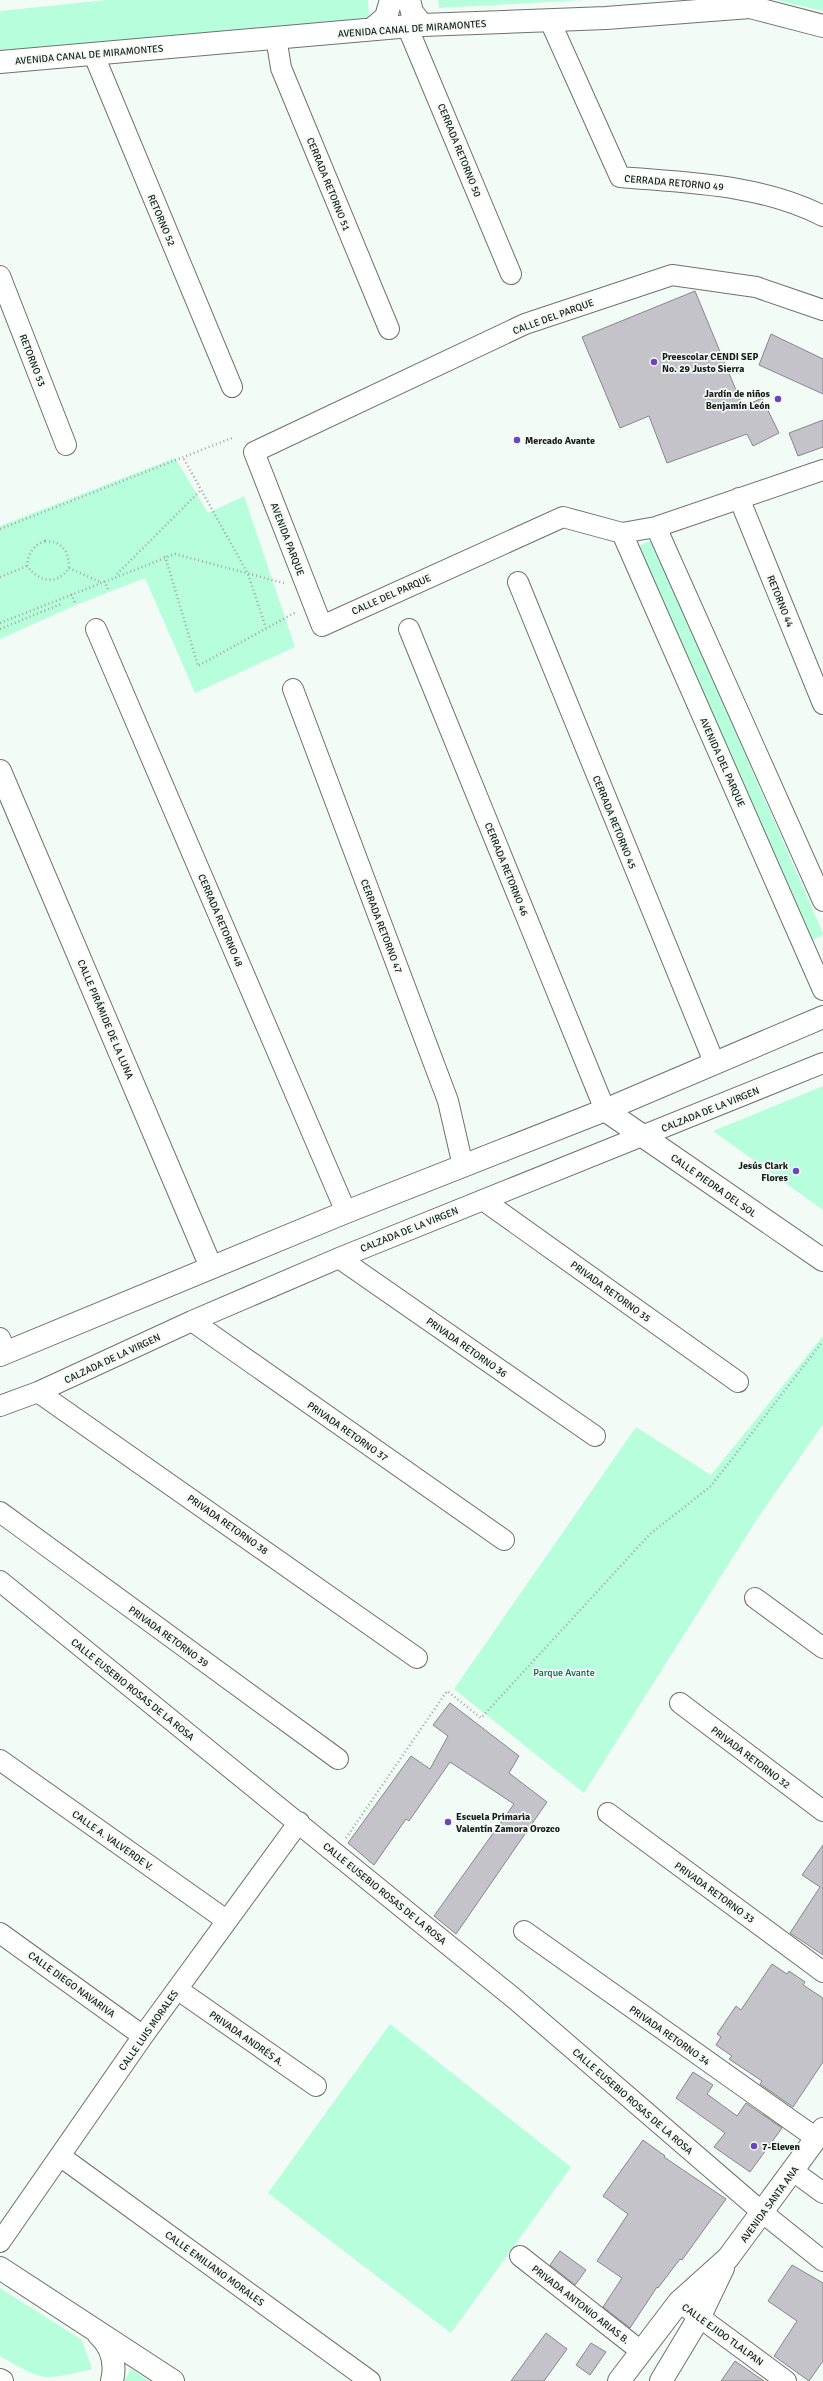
<svg xmlns="http://www.w3.org/2000/svg" width="823" height="2381" font-family="Signika,sans-serif">
<style>
.green{fill:#b6fedc}
.building{fill:#c4c3ca;stroke:#87868d}
.lines{fill:none;stroke-linecap:round;stroke-linejoin:round}
.minor-casing{stroke:#6c736f;stroke-width:22}
.tertiary-casing{stroke:#6c736f;stroke-width:24}
.secondary-casing{stroke:#6c736f;stroke-width:24}
.primary-casing{stroke:#6c736f;stroke-width:24}
.path{stroke:#a0a6a3;stroke-width:2.5;stroke-dasharray:1 3;stroke-linecap:butt}
.minor{stroke:#fff;stroke-width:20}
.tertiary{stroke:#fff;stroke-width:22}
.secondary{stroke:#fff;stroke-width:22}
.primary{stroke:#fff;stroke-width:22}
.poi-dot{fill:#6945be;stroke:#f3fbf7;stroke-width:1.5}
.labels{text-anchor:middle;stroke-width:3.5;stroke-linejoin:round;paint-order:stroke}
.street-label{font-size:10px;fill:#181b19;stroke:#f3fbf7}
.poi-label{font-size:10px;font-weight:bold;fill:#181b19;stroke:#f3fbf7;text-anchor:start}
.park-label{font-size:10px;fill:#006345;stroke:#f3fbf7}
</style>
<rect width="100%" height="100%" fill="#f3fbf7"/>
<path class="green" d="M106 0H368L369 18 0 52V11Z
M438 0H585L439 8Z
M776 0H823V11Z
M175 458 208 513 244 496 295 647 195 693 145 578 76 605 0 639V526Z
M652 540 823 933V935L811 941 638 546Z
M823 1086V1210L713 1131Z
M823 1336V1424L757 1519 584 1793 454 1689 636 1427 711 1475Z
M390 2024 571 2167 451 2333 268 2193Z
M0 2288 82 2340 92 2369C41 2381 44 2381 0 2356Z
M131 2369 149 2381H124Z"/>
<path class="building" d="M695 291 743 407 762 398 779 433 753 446 747 434 667 463 649 416 620 428 582 337Z
M771 334 823 359V394L759 365Z
M823 420V447L798 456 789 433Z
M450 1703 519 1756 509 1773 547 1802 456 1934 434 1916 514 1804 450 1762 409 1821 406 1819 374 1865 348 1843 411 1756 430 1769 448 1736 433 1725Z
M823 1845V1955L790 1933 820 1887 802 1875Z
M772 1964 787 1974 789 1971 805 1982 803 1985 823 1998V2062L793 2107 760 2084 762 2081 729 2059 732 2056 716 2045 721 2037 717 2034 736 2006 741 2010Z
M693 2072 713 2085 707 2094 737 2116 746 2103 782 2128 750 2172 714 2147 725 2133 676 2098Z
M643 2140 665 2156 664 2157 726 2199 682 2260 680 2259 658 2288 657 2287 630 2328 603 2307 622 2278 597 2261 628 2214 603 2196Z
M560 2251 586 2270 575 2285 550 2265Z
M792 2265 823 2283V2361L809 2381 774 2356 797 2321 768 2301Z
M546 2333 567 2349 544 2381H511Z
M591 2343 606 2352 590 2375 576 2365Z
M735 2361 764 2381H721Z"/>
<g class="lines">
<defs>
<path id="minor" d="M550 21 620 177C689 183 760 184 823 216
M407 26 511 274
M276 37 281 68 389 329
M93 53 232 387
M0 276 66 445
M823 310 756 287 672 275 525 324 254 452 322 626 563 517 622 533 656 527 823 470
M739 498 823 704
M656 527 823 901
M622 533 823 990
M518 582 714 1062
M96 629 346 1212
M409 629 605 1110
M293 689 448 1101 463 1166
M483 1200 738 1382
M339 1258 595 1436
M192 1321 504 1540
M0 1338 6 1352
M38 1392 417 1658
M0 1406 38 1392 192 1321 339 1258 823 1063
M0 1512 338 1759
M0 1581 516 2000 763 2213 823 2261
M755 1598 823 1648
M680 1703 823 1811
M0 1760 226 1920
M608 1813 823 1972
M524 1931 816 2138
M0 1933 143 2036
M177 1989 316 2086
M60 2156 370 2381
M793 2171 823 2193
M0 2242 143 2036 299 1822
M520 2256 642 2352
M679 2302 786 2381"/>
<path id="tertiary" d="M0 771 211 1267
M605 1110 823 1260
M0 2268 173 2381
M99 2335C112 2347 116 2364 112 2381
M0 2380 2 2381"/>
<path id="secondary" d="M0 1355 346 1212 605 1110 823 1017
M619 2381 679 2302 728 2258 823 2129
M661 2381 700 2316 723 2268"/>
<path id="primary" d="M409 0 412 12 422 25
M372 29 386 17 391 0
M0 62 422 25 606 18 750 7 823 26"/>
</defs>
<use href="#minor" class="minor-casing"/>
<use href="#tertiary" class="tertiary-casing"/>
<use href="#secondary" class="secondary-casing"/>
<use href="#primary" class="primary-casing"/>
<path class="path" d="M184 459 248 574 266 628
M0 529 232 438
M45 541C62 541 69 551 69 568 56 586 40 582 27 566 28 554 33 545 45 541Z
M165 556 198 666 296 612
M69 568 100 582
M117 574 200 491
M0 577 27 566
M104 581 109 591
M71 594 76 605
M0 623 175 554 284 583
M0 629 61 604
M346 1838 447 1691 481 1718 650 1534 711 1486 823 1341"/>
<use href="#minor" class="minor"/>
<use href="#tertiary" class="tertiary"/>
<use href="#secondary" class="secondary"/>
<use href="#primary" class="primary"/>
</g>
<g class="poi-dot">
<circle cx="654" cy="362" r="4"/>
<circle cx="778" cy="399" r="4"/>
<circle cx="517" cy="440" r="4"/>
<circle cx="796" cy="1171" r="4"/>
<circle cx="448" cy="1822" r="4"/>
<circle cx="754" cy="2146" r="4"/>
</g>
<g class="labels">
<g class="street-label">
<text transform="translate(412 28) rotate(-4)" y="4">AVENIDA CANAL DE MIRAMONTES</text>
<text transform="translate(89 54) rotate(-5)" y="4">AVENIDA CANAL DE MIRAMONTES</text>
<text transform="translate(460 150) rotate(68)" y="4">CERRADA RETORNO 50</text>
<text transform="translate(674 182) rotate(5)" y="4">CERRADA RETORNO 49</text>
<text transform="translate(329 184) rotate(68)" y="4">CERRADA RETORNO 51</text>
<text transform="translate(162 220) rotate(67)" y="4">RETORNO 52</text>
<text transform="translate(553 316) rotate(-20)" y="4">CALLE DEL PARQUE</text>
<text transform="translate(33 360) rotate(69)" y="4">RETORNO 53</text>
<text transform="translate(288 539) rotate(69)" y="4">AVENIDA PARQUE</text>
<text transform="translate(391 594) rotate(-24)" y="4">CALLE DEL PARQUE</text>
<text transform="translate(781 601) rotate(68)" y="4">RETORNO 44</text>
<text transform="translate(723 762) rotate(66)" y="4">AVENIDA DEL PARQUE</text>
<text transform="translate(615 822) rotate(68)" y="4">CERRADA RETORNO 45</text>
<text transform="translate(507 869) rotate(68)" y="4">CERRADA RETORNO 46</text>
<text transform="translate(221 920) rotate(67)" y="4">CERRADA RETORNO 48</text>
<text transform="translate(382 926) rotate(69)" y="4">CERRADA RETORNO 47</text>
<text transform="translate(106 1019) rotate(67)" y="4">CALLE PIRÁMIDE DE LA LUNA</text>
<text transform="translate(710 1109) rotate(-22)" y="4">CALZADA DE LA VIRGEN</text>
<text transform="translate(714 1185) rotate(35)" y="4">CALLE PIEDRA DEL SOL</text>
<text transform="translate(409 1229) rotate(-22)" y="4">CALZADA DE LA VIRGEN</text>
<text transform="translate(611 1291) rotate(36)" y="4">PRIVADA RETORNO 35</text>
<text transform="translate(467 1347) rotate(35)" y="4">PRIVADA RETORNO 36</text>
<text transform="translate(112 1358) rotate(-25)" y="4">CALZADA DE LA VIRGEN</text>
<text transform="translate(348 1431) rotate(35)" y="4">PRIVADA RETORNO 37</text>
<text transform="translate(228 1524) rotate(35)" y="4">PRIVADA RETORNO 38</text>
<text transform="translate(169 1636) rotate(36)" y="4">PRIVADA RETORNO 39</text>
<text transform="translate(133 1689) rotate(39)" y="4">CALLE EUSEBIO ROSAS DE LA ROSA</text>
<text transform="translate(751 1757) rotate(37)" y="4">PRIVADA RETORNO 32</text>
<text transform="translate(113 1840) rotate(35)" y="4">CALLE A. VALVERDE V.</text>
<text transform="translate(715 1892) rotate(36)" y="4">PRIVADA RETORNO 33</text>
<text transform="translate(385 1893) rotate(39)" y="4">CALLE EUSEBIO ROSAS DE LA ROSA</text>
<text transform="translate(72 1984) rotate(36)" y="4">CALLE DIEGO NAVARIVA</text>
<text transform="translate(148 2030) rotate(-55)" y="4">CALLE LUIS MORALES</text>
<text transform="translate(670 2035) rotate(35)" y="4">PRIVADA RETORNO 34</text>
<text transform="translate(247 2038) rotate(35)" y="4">PRIVADA ANDRÉS A.</text>
<text transform="translate(633 2101) rotate(41)" y="4">CALLE EUSEBIO ROSAS DE LA ROSA</text>
<text transform="translate(769 2204) rotate(-54)" y="4">AVENIDA SANTA ANA</text>
<text transform="translate(215 2268) rotate(36)" y="4">CALLE EMILIANO MORALES</text>
<text transform="translate(581 2304) rotate(38)" y="4">PRIVADA ANTONIO ARIAS B.</text>
<text transform="translate(723 2334) rotate(36)" y="4">CALLE EJIDO TLALPAN</text>
</g>
<g class="poi-label">
<text x="662" y="360">Preescolar CENDI SEP<tspan x="662" dy="12">No. 29 Justo Sierra</tspan></text>
<text x="770" y="397" text-anchor="end">Jardín de niños<tspan x="770" dy="12">Benjamín León</tspan></text>
<text x="525" y="444">Mercado Avante</text>
<text x="788" y="1169" text-anchor="end">Jesús Clark<tspan x="788" dy="12">Flores</tspan></text>
<text x="456" y="1820">Escuela Primaria<tspan x="456" dy="12">Valentín Zamora Orozco</tspan></text>
<text x="762" y="2150">7-Eleven</text>
</g>
<g class="park-label">
<text x="564" y="1676">Parque Avante</text>
</g>
</g>
</svg>
